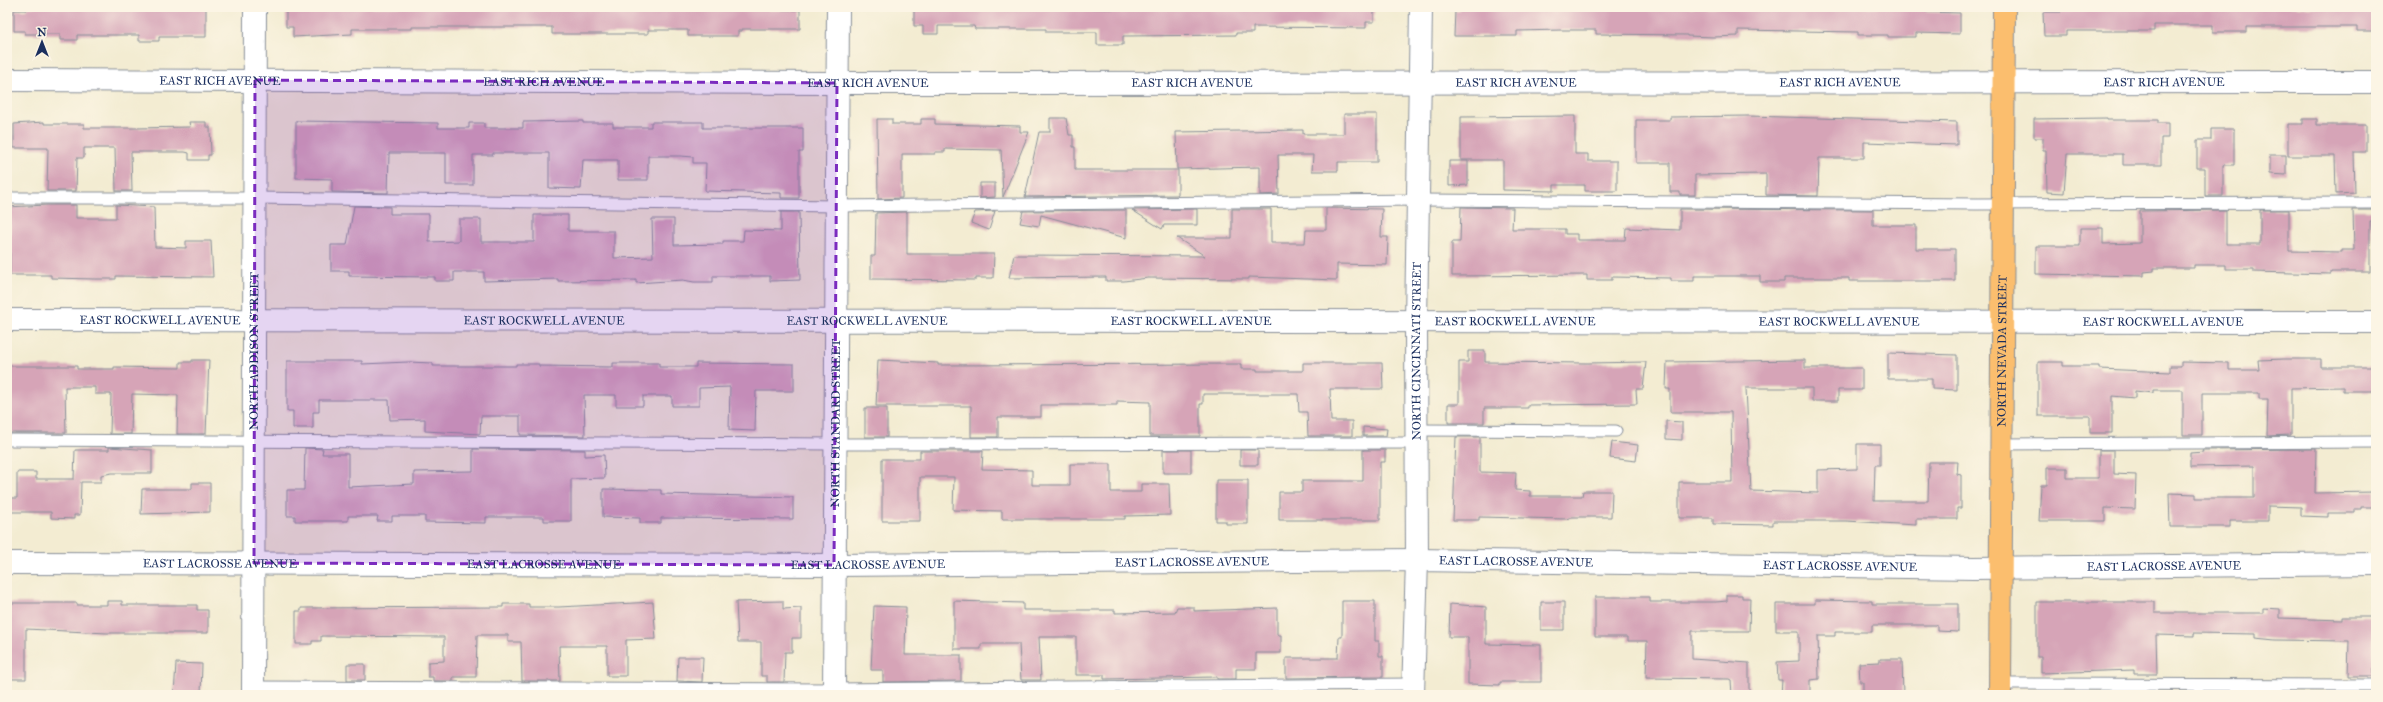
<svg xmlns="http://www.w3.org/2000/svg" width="2383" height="702" font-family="'IM FELL Great Primer',serif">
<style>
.building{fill:#d6a4b7}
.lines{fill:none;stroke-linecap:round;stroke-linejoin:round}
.service-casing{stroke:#878e98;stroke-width:13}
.minor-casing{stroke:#878e98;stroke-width:24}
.tertiary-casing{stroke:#878e98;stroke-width:24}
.primary-casing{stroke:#878e98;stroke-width:24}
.service{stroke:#fff;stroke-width:11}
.minor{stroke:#fff;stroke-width:22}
.tertiary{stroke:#fff;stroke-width:22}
.primary{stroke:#fbbe6e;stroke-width:22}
.marked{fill:#7b2cbf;fill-opacity:0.2;stroke:#7b2cbf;stroke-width:3;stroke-dasharray:8 5;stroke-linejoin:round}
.labels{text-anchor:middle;stroke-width:3.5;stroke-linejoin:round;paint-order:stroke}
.street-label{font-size:12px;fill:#1b2f5e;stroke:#fcf5e5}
</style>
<rect width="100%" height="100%" fill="#fcf5e5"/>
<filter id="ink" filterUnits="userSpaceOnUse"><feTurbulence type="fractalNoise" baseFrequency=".025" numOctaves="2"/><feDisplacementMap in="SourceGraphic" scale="8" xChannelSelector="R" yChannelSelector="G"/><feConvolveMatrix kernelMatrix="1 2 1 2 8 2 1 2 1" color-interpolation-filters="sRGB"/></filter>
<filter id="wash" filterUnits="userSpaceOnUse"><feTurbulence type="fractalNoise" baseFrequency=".012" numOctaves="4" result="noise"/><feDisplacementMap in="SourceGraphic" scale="16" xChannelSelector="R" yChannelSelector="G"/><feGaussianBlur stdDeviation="0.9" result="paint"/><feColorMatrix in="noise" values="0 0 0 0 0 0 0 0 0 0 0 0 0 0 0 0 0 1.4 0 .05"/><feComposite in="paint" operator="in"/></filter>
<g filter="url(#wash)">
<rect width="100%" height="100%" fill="#f3ecd2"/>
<g id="blocks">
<path class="building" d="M27 7H206V37H159V41H139V35H77V40H60V34H25V31H14V10H27Z
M286 7H742V10H800V29H742V31H738V36H688V30H648V34H552V27H412V29H352V34L293 37V27H286Z
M914 7 1123 9H1144V7H1374V22H1366V28L1253 27V33H1236V35L1123 36V45H1097V32H1046V29H975L974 26H938V34H923V26H914Z
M1460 7H1916V10H1926V12L1960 13V34L1916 33V37H1888V35H1858V32L1738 30V36L1714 37 1687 36V35L1596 34V30H1561L1517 31V36H1454L1455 11H1460Z
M2082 7H2376V31H2357V27H2246V32H2213V25H2154V31H2066V36H2044L2043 12H2061V9H2082Z
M1344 114H1377V162H1338V171H1312L1313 155H1278L1279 194 1260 195V167L1177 169 1176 132 1303 130V134H1344Z
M1575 116V154H1588V161H1617V191H1585V185H1554V191L1503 190V160H1461V117Z
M1748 116 1957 122V145L1864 142V158H1819L1818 196 1766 195V174L1695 175V195H1680V192H1670V163H1636V120H1670V117Z
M1050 118H1066L1069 135H1073V147H1075V170H1178V195L1025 197 1039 132H1050Z
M2107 118V120H2158V123H2168V138H2161V165H2123V154H2067L2064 193 2047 192 2046 150H2043V138H2034V119Z
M877 119H892V124H921V119H935V124L1020 126V132H1029L1003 197 1001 150 945 149V152H935V154H902V198L878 199Z
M2303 119H2317V125H2366V152H2354L2355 193 2336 194 2335 156H2288V124H2303Z
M296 121 438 123V128H469V123H484V128H523V122L583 121V123H613V127H651V122H703V128H803V152H799V198H781V193L705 191 706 163H693V157L681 156H648V180H618V160H583L581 189 549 188V153H493V155H473V185H446V153H389L388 193 332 192V179L296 178Z
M44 122V124H84V128H136L190 127 189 122H206V127H210L211 155H208V160H189V153L185 152H131L132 191H116L115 148H84V158H77L76 191H47L48 148H14V124Z
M2211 129H2234V165H2223V196H2205V168H2197V140H2211Z
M2270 155H2286V175L2270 174Z
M1449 161H1468V185L1449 186Z
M980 183H995V197L980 198Z
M47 205H76V218H116V205L154 207 155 247 186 248V241H211L213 277 116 276V279H95L51 278V275H10V225H7V207Z
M354 206 390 207V214H429V242L459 241V219H481V242H534V215H568V231H614V258L653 257 652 219H674V245L723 244V241H743L744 230 781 231V212H799L800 280 770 281V276H713V282H694L683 280 636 283V280L558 281V279L484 281V272H454V281H435V277L349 276V271H331V245H347Z
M1461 207 1513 208 1512 229H1565V234H1577V240H1625L1626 228 1680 230V209L1873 210V225H1916V249H1955V281H1849V278H1784V282H1760V276H1694V281H1671V278L1612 277V280H1587V275L1452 276V242H1460Z
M1326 208 1382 209 1381 237H1388L1387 265 1337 264V280L1249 277V279L1148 278 1124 281H1106V277L1009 278 1014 255 1205 256 1177 238H1232V209H1271V243H1305L1306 230H1326Z
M1197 209V225H1164L1162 229 1132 210Z
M1126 210V238L1041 215 1039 226 1020 223 1023 211Z
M2226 210V244H2260V210H2289V251L2342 252V250H2354L2353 210H2376V221H2370V272H2331V274L2254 272V269H2226V265H2194V268H2154V271L2144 272V276L2036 274V246H2080V228H2103V244L2140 243V211Z
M995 211 989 230 971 223 975 212Z
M907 212V254H994L993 278H976V280L871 279V256H875L876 213Z
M1468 351H1485V362L1587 363 1646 362 1643 389H1636L1637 404 1528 405V408H1484V423H1448V404H1459V362H1468Z
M1888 353 1957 355V390L1932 389V379H1888Z
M2284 359H2321V367H2376V391H2343V387L2291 388V435L2267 436 2268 399H2259V393H2202V435H2183V390H2153V393L2135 391V398L2112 396V433H2090V416H2038V362H2063V366H2099V369L2170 372V366H2181V362L2229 363V370H2259L2258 360Z
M192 360H209L206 434H177L178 395 132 394 131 434H110L111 394H95V387H65L66 433H7V366H77V369H114V367L180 368V362H192Z
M878 360 938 363V365L1241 364V369H1257V371H1303V363H1382L1383 389H1330L1331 421H1352V436H1308L1307 412H1299L1298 394H1203V404H1200V436H1150V402L1117 401V405H1041V417H998V437H971V406H876Z
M1805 360V368H1862V390H1838V401H1812V388H1746L1751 491 1818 493V470L1857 469V444H1880V465H1875L1874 501H1928L1929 462H1958L1957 474 1961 475V508H1957V519H1916V525L1846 521H1773V525L1713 524V518H1679V482H1732L1731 412H1670V389H1666L1667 362Z
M287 361H362V364L408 362 433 363V366H516V364H539V366L613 367V363H659V367H696V363L794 364V391H756L755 431 729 430 730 387 699 388V406H672V396H643V406H616V395H584L585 436 520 435V416H481L480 434 425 431V419L390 420 389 400H319V412H313V428H293V411H287Z
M865 408H887V437H865Z
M1666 421 1682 422V440L1666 439Z
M1363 427 1387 429 1386 436H1363Z
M1456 437H1480V472L1516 473 1515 490 1530 491V496H1582L1583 491H1612L1611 517H1572L1566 519 1479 517V520H1453Z
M1612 442 1638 445 1636 461 1610 458Z
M109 447 152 450V473H112L101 475V482H81L80 515H74V519L51 518V512H10L11 498H17V472H36V479H74L75 450H109Z
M305 448 323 449 322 454H348V487L414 484V472L473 471V449L585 450V456L604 455 605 478 571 479V521H544V517H486V523L425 522V516H392V521H377L378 516H348V521H295V516H287V490H304Z
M2316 449 2315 493 2375 492V507H2361V509H2355V513H2328V517L2301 516V507L2268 506V521H2230V527H2170L2169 493 2196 494V498H2254V466L2190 467V453L2203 452 2202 450Z
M1163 450H1191V473H1163Z
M1240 450H1258V465H1240Z
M1363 450H1385V462H1380V520H1279V492H1302V481H1363Z
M2099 450H2114V474L2136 475 2135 509 2105 508V521H2039L2041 485H2047V468H2067V478H2099Z
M920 451H983L982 469 1032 470V485H1070V464H1111V492H1141V484H1169L1170 515 1125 516V519H1002V511L953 510 954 477H920V521H882V459H920Z
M1216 480H1248V524H1226V521H1216Z
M192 483H210V512L141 514 142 489H192Z
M603 489 661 490V494L793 497V519L661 518V523H640V518L603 517Z
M1727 595H1742V598H1750L1749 631H1692V659L1749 663V695H1732L1731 680 1729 679 1646 678 1647 641H1628V637H1595V597H1650V602H1716L1727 601Z
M1815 600 1872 601V604H1958V632L1937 631V625H1872V632H1835V636H1818L1819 679 1810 680V695H1781L1782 680H1778L1777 662 1799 661V631H1776V604H1815Z
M107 601H122V605H197V610H208V633H107L26 629V679H7L9 603H77V605H107Z
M783 601V609L801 608V638H792V652H785L784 682H767V676H761V642H738L736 602Z
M954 601 1023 603V610H1115V613L1175 612 1177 607H1194V611L1277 608V635H1281V653H1256V669H1236V679H1217V677L1104 679V675H1076V637H1039L1041 680H1021L1019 644H981V649H954Z
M1342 601H1375V641H1379V656H1383V677L1286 678V658H1338L1339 637H1342Z
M653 602 656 639 626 640V676H607V646H559L560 681H522L521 642H508V635H477L476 677H453V681H433V677H428V662L444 661V637L321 636V641H312V644H296V611H301V608L503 607V604H529V607H559Z
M1541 602H1564V630H1541Z
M2037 602H2155V613H2263V608L2280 609V618L2342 620V617H2373L2374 676H2348L2349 641 2275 640 2255 638V634L2194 633V636L2156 635 2157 674H2134V670L2041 673V657H2037Z
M1450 604 1486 607V644L1541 645V682H1500V685L1468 684V637H1449Z
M874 606 906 607 905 655H961V681L883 682V670H871Z
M678 657H703L702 682 677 681Z
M1880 659H1902L1903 695H1863V682H1860L1859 663 1880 662Z
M176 663 202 664 201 695H174Z
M347 664H365V680H347Z
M1360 691H1383V695H1360Z
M1303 692H1322V695H1303Z
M1141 693V695H1114V694Z"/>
</g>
</g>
<g filter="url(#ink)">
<use href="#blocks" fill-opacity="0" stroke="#878e98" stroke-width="1"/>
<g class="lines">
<defs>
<path id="service" d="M7 198H255L837 206 1419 200 1976 204 2376 203
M1417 430 1616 431
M7 440 835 444 1416 443
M2002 444 2376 442
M2000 684 2376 685
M253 687 834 689 1413 684"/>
<g id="minor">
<path id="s1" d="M7 80 837 83 2376 82"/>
<path id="s2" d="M7 320 2376 322"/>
<path id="s3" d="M7 563 834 565 1417 560 1974 568 2376 564"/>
<path id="s4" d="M834 695 838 7"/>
<path id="s5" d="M1413 695 1417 560 1416 323 1421 7"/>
</g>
<g id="tertiary">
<path id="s6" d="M253 695 255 7"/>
</g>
<g id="primary">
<path id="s7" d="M2000 695 2004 7"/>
</g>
</defs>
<use href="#service" class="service-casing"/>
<use href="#minor" class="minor-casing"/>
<use href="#tertiary" class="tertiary-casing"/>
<use href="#primary" class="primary-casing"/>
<use href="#service" class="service"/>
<use href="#minor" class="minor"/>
<use href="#tertiary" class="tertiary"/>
<use href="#primary" class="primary"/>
</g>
</g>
<path class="marked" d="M255 80 837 83 834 565 254 563Z"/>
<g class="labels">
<g class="street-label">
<text dy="4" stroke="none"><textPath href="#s1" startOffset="213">EAST RICH AVENUE</textPath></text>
<text dy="4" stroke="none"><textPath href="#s1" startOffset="537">EAST RICH AVENUE</textPath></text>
<text dy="4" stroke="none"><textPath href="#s1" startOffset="1509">EAST RICH AVENUE</textPath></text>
<text dy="4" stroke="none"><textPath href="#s1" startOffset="861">EAST RICH AVENUE</textPath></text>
<text dy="4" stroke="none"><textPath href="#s1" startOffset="1185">EAST RICH AVENUE</textPath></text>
<text dy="4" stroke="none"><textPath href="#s1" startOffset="1833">EAST RICH AVENUE</textPath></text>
<text dy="4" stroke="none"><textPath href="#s1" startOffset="2157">EAST RICH AVENUE</textPath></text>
<text dy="4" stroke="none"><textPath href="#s2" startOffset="153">EAST ROCKWELL AVENUE</textPath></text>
<text dy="4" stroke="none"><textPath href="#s2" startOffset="537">EAST ROCKWELL AVENUE</textPath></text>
<text dy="4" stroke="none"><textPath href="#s2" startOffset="860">EAST ROCKWELL AVENUE</textPath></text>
<text dy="4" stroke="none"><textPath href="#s2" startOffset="1184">EAST ROCKWELL AVENUE</textPath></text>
<text dy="4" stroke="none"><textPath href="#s2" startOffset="1508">EAST ROCKWELL AVENUE</textPath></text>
<text dy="4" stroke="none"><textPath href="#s2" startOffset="1832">EAST ROCKWELL AVENUE</textPath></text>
<text dy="4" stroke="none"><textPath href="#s2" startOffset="2156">EAST ROCKWELL AVENUE</textPath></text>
<text dy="4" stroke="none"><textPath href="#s6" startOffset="344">NORTH ADDISON STREET</textPath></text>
<text dy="4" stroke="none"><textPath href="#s5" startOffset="344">NORTH CINCINNATI STREET</textPath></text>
<text dy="4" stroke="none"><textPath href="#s7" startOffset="344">NORTH NEVADA STREET</textPath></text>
<text dy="4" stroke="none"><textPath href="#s4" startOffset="272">NORTH STANDARD STREET</textPath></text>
<text dy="4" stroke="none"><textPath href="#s3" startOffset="1185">EAST LACROSSE AVENUE</textPath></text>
<text dy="4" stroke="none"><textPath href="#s3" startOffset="1509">EAST LACROSSE AVENUE</textPath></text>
<text dy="4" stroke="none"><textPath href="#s3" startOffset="213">EAST LACROSSE AVENUE</textPath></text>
<text dy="4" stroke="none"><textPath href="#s3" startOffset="537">EAST LACROSSE AVENUE</textPath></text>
<text dy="4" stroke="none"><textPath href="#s3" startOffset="861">EAST LACROSSE AVENUE</textPath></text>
<text dy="4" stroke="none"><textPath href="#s3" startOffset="1833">EAST LACROSSE AVENUE</textPath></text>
<text dy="4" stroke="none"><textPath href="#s3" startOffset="2157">EAST LACROSSE AVENUE</textPath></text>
</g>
</g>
<rect width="2383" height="702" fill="none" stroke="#fcf5e5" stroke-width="24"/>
<g transform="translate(42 42)" stroke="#fcf5e5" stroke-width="3" paint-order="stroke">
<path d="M0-3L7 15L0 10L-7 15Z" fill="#1b2f5e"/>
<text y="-6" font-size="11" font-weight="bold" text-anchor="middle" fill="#1b2f5e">N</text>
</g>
</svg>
